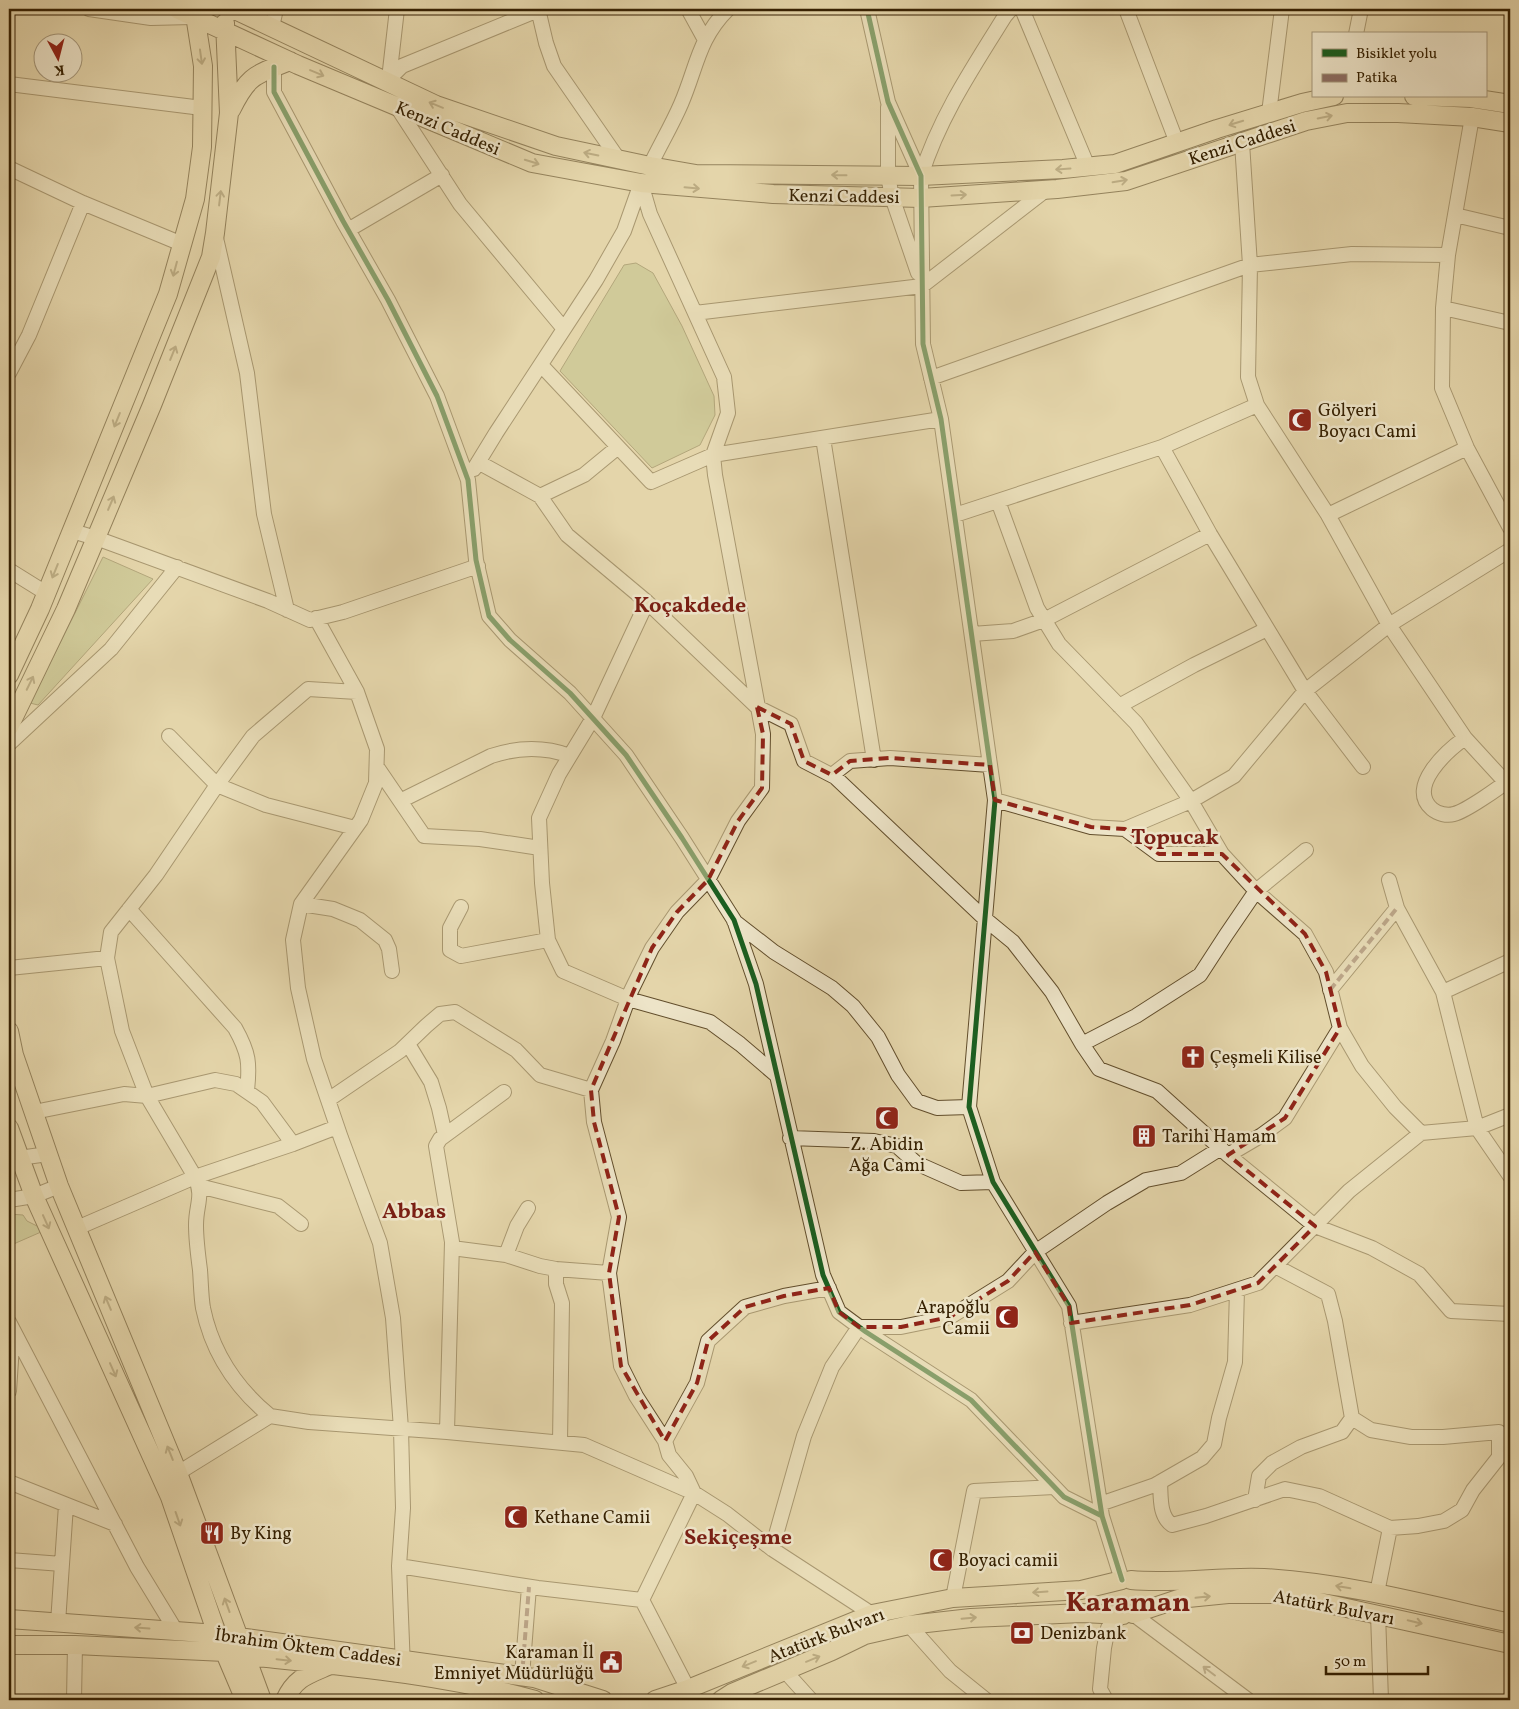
<svg xmlns="http://www.w3.org/2000/svg" width="1519" height="1709" font-family="Vollkorn,serif">
<style>
.green{fill:#b9bc85;stroke:#786e44}
.lines{fill:none;stroke-linecap:round;stroke-linejoin:round}
.minor-casing{stroke:#624e2c;stroke-width:16}
.major-casing{stroke:#362102;stroke-width:20}
.minor{stroke:#ede4c8;stroke-width:14}
.major{stroke:#e4d5aa;stroke-width:18}
.quiet{stroke:#8d6e63;stroke-width:4;stroke-dasharray:8 4;stroke-linecap:butt}
.cycleway-casing{stroke:#ede4c8;stroke-width:8}
.cycleway{stroke:#1b5e20;stroke-width:5}
.oneway{stroke:#8d7b56}
.oneway2{stroke:#928265}
.marked{fill:none;stroke:#8f2418;stroke-width:4;stroke-dasharray:10 6;stroke-linejoin:round}
.labels{text-anchor:middle;stroke-width:5;stroke-linejoin:round;paint-order:stroke}
.street-label{font-size:18px;fill:#362102;stroke:#ede4c8}
.poi-label{font-size:18px;fill:#362102;stroke:#ede4c8;text-anchor:start}
.district-label{font-size:22px;font-weight:bold;fill:#7a1f14;stroke:#ede4c8}
.town-label{font-size:28px;font-weight:bold;fill:#7a1f14;stroke:#ede4c8}
</style>
<rect width="100%" height="100%" fill="#e4d5aa"/>
<filter id="stains"><feTurbulence type="fractalNoise" baseFrequency=".004" numOctaves="4"/><feColorMatrix values="0 0 0 0 .2 0 0 0 0 .09 0 0 0 0 .02 0 0 0 .5 -.17"/></filter>
<radialGradient id="worn" r=".72"><stop offset=".6" stop-color="#630" stop-opacity="0"/><stop offset="1" stop-color="#630" stop-opacity=".3"/></radialGradient>
<path class="green" d="M636 263 653 273 682 326 714 396 715 415 700 445 652 468 560 371 624 265Z
M103 557 153 579 38 705 30 703Z
M9 1214 23 1215 27 1221 39 1227 41 1232 9 1246Z"/>
<g class="lines">
<defs>
<path id="minor" d="M89 9 151 18 192 17
M538 9 546 43 554 66 619 160
M688 9 705 40
M867 9 888 102 921 176 923 344 941 419 995 800 969 1107 993 1182 1069 1306 1102 1516 1122 1580
M1022 9 1088 167
M1126 9 1177 143
M272 27 276 9
M1356 34 1361 9
M274 67V92L343 221 388 300 437 396 468 480 476 560 489 616 510 640 570 693 626 755 682 838 734 920 756 984 823 1275 839 1312 866 1332 971 1400 1064 1497 1102 1516
M389 79 402 66 538 10
M389 79 397 9
M9 84 202 108
M397 107 460 204 564 329
M888 107V176L892 197 918 273
M1269 113 1282 9
M1472 117 1448 255 1443 308 1442 388 1467 448 1510 528
M1242 143 1250 265 1248 377 1257 405 1328 515 1389 625 1465 738 1510 787
M650 166C660 145 672 125 681 104 697 67 698 39 728 9
M9 168 83 203 182 244
M921 176C939 118 973 67 1005 16L1011 9
M641 183 650 214 724 377 728 413 713 455 715 475 763 734 762 788 738 821 708 880 677 912 652 948 631 991 613 1041 591 1090 594 1122 619 1217 609 1273 621 1366 636 1396 665 1441 669 1455 686 1476 694 1493 642 1600
M1455 215 1510 228
M348 230 442 175
M216 238 247 373 264 514 287 610
M1443 308 1510 323
M695 313 922 286 1046 190
M541 365 651 482 713 455 941 419
M9 373 29 335 83 203
M931 378 1250 265 1352 254 1448 255
M823 438 874 760
M1162 447 1210 534 1305 691 1363 767
M478 462 540 496 567 535 647 602 757 707 791 724 804 761 835 777 985 919 1013 942 1052 992 1082 1044 1099 1069 1157 1091 1228 1155 1315 1226 1372 1248 1419 1274 1451 1311 1510 1314
M474 469 496 433 596 280 624 231 641 183
M540 496 584 475 618 447
M998 501 1037 608 1059 644 1136 723 1191 801 1222 854 1256 891 1305 934 1326 972 1340 1028 1362 1066 1395 1107 1421 1133
M955 515 1162 447 1257 405
M1328 515 1467 448
M72 531 96 538 268 601 310 620 343 612 478 566
M9 570 46 593
M647 602 593 718 559 774 539 818 542 883 548 940 563 971 628 999 710 1022 740 1044 775 1074
M316 618 357 692 377 749 376 783 361 820 301 904 293 940 298 988 314 1059 341 1138 380 1243 393 1318 401 1429 403 1508 399 1566 403 1668
M972 634 1013 631 1044 620 1210 534
M1119 706 1194 665 1267 629
M169 736 217 785 266 805 355 828
M1465 738C1448 750 1406 787 1432 809 1438 814 1447 816 1454 814 1466 811 1499 788 1510 779
M9 744 111 649 177 567
M377 767 424 836 480 839 540 848
M832 775 850 761 890 758 990 765
M995 800 1091 827 1125 829 1191 801 1234 776 1305 691 1389 625 1510 550
M400 801 491 756C518 747 543 746 570 756
M1125 829 1159 854H1222
M1389 880 1397 908 1443 992 1477 1128 1510 1176
M301 904 333 909 360 920 385 940 389 949 392 971
M461 907 450 928V950L461 956 548 940
M129 909 235 1028C249 1053 250 1063 247 1091
M734 921 774 952 832 988 853 1006 878 1037 898 1075 917 1101 937 1108 969 1107
M9 968 107 958
M1330 990 1397 908
M1443 992 1510 961
M408 1044 431 1082 439 1108 445 1135
M1082 1044 1136 1016 1200 975 1226 935 1256 891 1306 850
M328 1100 400 1051 426 1026 440 1014 455 1012 516 1050 540 1075 591 1090
M34 1112 124 1094 147 1096 195 1177 293 1144 337 1127
M790 1138 874 1141 897 1146 916 1163 961 1183 993 1182
M293 1144 262 1102 236 1084 215 1080 147 1096 122 1031 107 958 111 932 156 875 217 785 253 736 308 689 357 692
M1228 1155 1262 1135 1285 1118 1340 1028
M9 1162 19 1158 48 1154
M199 1186 278 1206 301 1224
M9 1200 34 1196 59 1186
M77 1228 195 1177C204 1197 196 1204 196 1225 196 1240 198 1255 200 1270 201 1283 201 1296 203 1308 212 1352 236 1388 270 1416
M452 1248 506 1255 540 1266 556 1269 609 1273
M506 1255 517 1226 528 1208
M556 1269V1284L562 1303 560 1442
M9 1322 137 1567 176 1631
M1071 1323 1190 1305 1258 1283 1349 1191 1421 1133 1477 1128 1510 1115
M9 1391 13 1330
M1352 1418 1371 1430 1411 1437H1443L1499 1432V1457L1473 1490 1462 1510 1444 1521 1418 1526 1390 1528
M447 1432 452 1242 436 1146 440 1139 504 1092
M665 1441 697 1383 708 1341 745 1307 784 1296 829 1288
M178 1473 270 1416 309 1422 447 1432 584 1445 694 1493 727 1514 772 1549 872 1614
M9 1482 115 1524
M1160 1482C1161 1497 1159 1516 1172 1525L1206 1516 1285 1489 1319 1496 1390 1528 1377 1593
M1255 1500 1259 1476 1272 1463 1301 1447 1342 1432 1352 1418 1335 1321 1328 1294 1275 1266
M1100 1504 1155 1485 1202 1458 1214 1444 1219 1418 1235 1362 1237 1290
M772 1549 804 1436 832 1367 859 1327H901L950 1317 1008 1281 1035 1252 1107 1203 1146 1180 1181 1173 1221 1148
M9 1560 62 1564
M399 1566 538 1588 642 1600
M953 1598 974 1491 1054 1487
M642 1600 688 1689
M1133 1614 1248 1700
M1378 1614 1381 1700
M58 1623 66 1505
M909 1625 950 1671 986 1700
M784 1670 811 1700
M522 1676 529 1587
M74 1700 75 1645
M1106 1700 1100 1689 1104 1648 1108 1628 1123 1615"/>
<path id="major" d="M177 9 298 65 532 163 641 183 773 194 921 198 1057 189 1126 181 1306 121 1347 113H1398L1472 117 1510 123
M233 9 436 105 556 146 650 166 696 174 921 176 1063 169 1115 164 1217 129 1302 103 1334 96
M1414 96 1471 98 1510 104
M231 110C248 75 255 75 290 61
M9 675 40 609 168 294 195 199 202 147 203 66 194 9
M9 727 66 609 152 405 211 257 215 233 229 113 225 23
M9 1031 14 1055 59 1186 178 1473 262 1700
M9 1128 34 1196 170 1497 217 1634 245 1700
M1131 1580C1175 1584 1220 1576 1264 1578 1348 1583 1429 1605 1510 1623
M1133 1614 1178 1599 1228 1594H1283L1510 1644
M9 1619 217 1634 534 1678 603 1700
M9 1645H75L225 1652 246 1656C343 1666 441 1674 535 1700
M285 1700C295 1678 307 1675 328 1666
M655 1700 688 1689 872 1614 953 1598 1081 1590 1122 1580
M721 1700 732 1693 832 1651 865 1635 909 1625 971 1618 1082 1613 1123 1615"/>
</defs>
<use href="#minor" class="minor-casing"/>
<use href="#major" class="major-casing"/>
<use href="#minor" class="minor"/>
<use href="#major" class="major"/>
<path class="quiet" d="M1330 990 1397 908
M522 1676 529 1587"/>
<defs>
<path id="cycleway" d="M867 9 888 102 921 176 923 344 941 419 995 800 969 1107 993 1182 1069 1306 1102 1516 1122 1580
M274 67V92L343 221 388 300 437 396 468 480 476 560 489 616 510 640 570 693 626 755 682 838 734 920 756 984 823 1275 839 1312 866 1332 971 1400 1064 1497 1102 1516"/>
</defs>
<use href="#cycleway" class="cycleway-casing"/>
<use href="#cycleway" class="cycleway"/>
</g>
<defs><path id="oneway-shaft" d="M-6 0H5M1.5-3L5.5 0L1.5 3" fill="none" stroke-width="1.6" stroke-linecap="round" stroke-linejoin="round" transform="scale(1.25)"/></defs>
<g class="oneway">
<use href="#oneway-shaft" transform="translate(201 57) rotate(82)"/>
<use href="#oneway-shaft" transform="translate(317 73) rotate(23)"/>
<use href="#oneway-shaft" transform="translate(436 105) rotate(-158)"/>
<use href="#oneway-shaft" transform="translate(1325 117) rotate(-11)"/>
<use href="#oneway-shaft" transform="translate(1236 123) rotate(163)"/>
<use href="#oneway-shaft" transform="translate(591 154) rotate(-168)"/>
<use href="#oneway-shaft" transform="translate(532 162) rotate(17)"/>
<use href="#oneway-shaft" transform="translate(1063 169) rotate(176)"/>
<use href="#oneway-shaft" transform="translate(839 175) rotate(-179)"/>
<use href="#oneway-shaft" transform="translate(1120 181) rotate(-9)"/>
<use href="#oneway-shaft" transform="translate(692 188) rotate(5)"/>
<use href="#oneway-shaft" transform="translate(959 195) rotate(-3)"/>
<use href="#oneway-shaft" transform="translate(220 198) rotate(-83)"/>
<use href="#oneway-shaft" transform="translate(175 269) rotate(105)"/>
<use href="#oneway-shaft" transform="translate(173 353) rotate(-68)"/>
<use href="#oneway-shaft" transform="translate(117 420) rotate(112)"/>
<use href="#oneway-shaft" transform="translate(111 503) rotate(-67)"/>
<use href="#oneway-shaft" transform="translate(55 571) rotate(112)"/>
<use href="#oneway-shaft" transform="translate(30 683) rotate(-64)"/>
<use href="#oneway-shaft" transform="translate(46 1222) rotate(66)"/>
<use href="#oneway-shaft" transform="translate(108 1303) rotate(-113)"/>
<use href="#oneway-shaft" transform="translate(113 1370) rotate(66)"/>
<use href="#oneway-shaft" transform="translate(170 1453) rotate(-112)"/>
<use href="#oneway-shaft" transform="translate(178 1519) rotate(71)"/>
<use href="#oneway-shaft" transform="translate(1343 1587) rotate(-170)"/>
<use href="#oneway-shaft" transform="translate(1040 1592) rotate(176)"/>
<use href="#oneway-shaft" transform="translate(1203 1597) rotate(-6)"/>
<use href="#oneway-shaft" transform="translate(227 1605) rotate(-110)"/>
<use href="#oneway-shaft" transform="translate(969 1618) rotate(-5)"/>
<use href="#oneway-shaft" transform="translate(1415 1622) rotate(13)"/>
<use href="#oneway-shaft" transform="translate(142 1628) rotate(-176)"/>
<use href="#oneway-shaft" transform="translate(813 1659) rotate(-22)"/>
<use href="#oneway-shaft" transform="translate(284 1660) rotate(6)"/>
<use href="#oneway-shaft" transform="translate(749 1664) rotate(158)"/>
</g>
<use class="oneway2" href="#oneway-shaft" transform="translate(1209 1671) rotate(-143)"/>
<path d="M0 0H1519V1709H0ZM757 707 791 724 804 761 832 775 850 761 890 758 990 765 995 800 1091 827 1125 829 1159 854H1222L1305 934 1326 972 1340 1028 1285 1118 1228 1155 1315 1226 1258 1283 1190 1305 1071 1323 1069 1306 1035 1252 1008 1281 950 1317 901 1327H859L839 1312 829 1288 784 1296 745 1307 708 1341 697 1383 665 1441 621 1366 609 1273 619 1217 594 1122 591 1090 652 948 677 912 708 880 738 821 762 788 763 734Z" fill="#e4d5aa" fill-opacity=".55" fill-rule="evenodd"/>
<path class="marked" d="M757 707 791 724 804 761 832 775 850 761 890 758 990 765 995 800 1091 827 1125 829 1159 854H1222L1305 934 1326 972 1340 1028 1285 1118 1228 1155 1315 1226 1258 1283 1190 1305 1071 1323 1069 1306 1035 1252 1008 1281 950 1317 901 1327H859L839 1312 829 1288 784 1296 745 1307 708 1341 697 1383 665 1441 621 1366 609 1273 619 1217 594 1122 591 1090 652 948 677 912 708 880 738 821 762 788 763 734Z"/>
<defs>
<symbol id="mosque-square" viewBox="-11 -11 22 22"><rect x="-9" y="-9" width="18" height="18" rx="4" fill="#8f2418" stroke="#ede4c8"/><path d="M3.5-4.9A6 6 0 1 0 3.5 4.9A5 5 0 1 1 3.5-4.9Z" fill="#fff"/></symbol>
<symbol id="church-square" viewBox="-11 -11 22 22"><rect x="-9" y="-9" width="18" height="18" rx="4" fill="#8f2418" stroke="#ede4c8"/><path d="M-1.2-6h2.4v3.5h3.3v2.4h-3.3V6h-2.4V-.1h-3.3v-2.4h3.3Z" fill="#fff"/></symbol>
<symbol id="building-square" viewBox="-11 -11 22 22"><rect x="-9" y="-9" width="18" height="18" rx="4" fill="#8f2418" stroke="#ede4c8"/><path d="M-4-6H4V6H1V3H-1V6H-4ZM-2.5-4.3h1.7v1.8h-1.7ZM.8-4.3h1.7v1.8H.8ZM-2.5-1h1.7V.8h-1.7ZM.8-1h1.7V.8H.8Z" fill="#fff"/></symbol>
<symbol id="restaurant-square" viewBox="-11 -11 22 22"><rect x="-9" y="-9" width="18" height="18" rx="4" fill="#8f2418" stroke="#ede4c8"/><path d="M-5-6h1v4h1v-4h1v4h1v-4h1v5L-1.5 .5V6h-2V.5L-5-1ZM5-6V6H3V1.5H1.5Q1.5-4 5-6Z" fill="#fff"/></symbol>
<symbol id="bank-square" viewBox="-11 -11 22 22"><rect x="-9" y="-9" width="18" height="18" rx="4" fill="#8f2418" stroke="#ede4c8"/><path d="M-6-4H6V4H-6ZM0-2.3a2.3 2.3 0 1 0 0 4.6a2.3 2.3 0 1 0 0-4.6Z" fill="#fff"/></symbol>
<symbol id="civic-square" viewBox="-11 -11 22 22"><rect x="-9" y="-9" width="18" height="18" rx="4" fill="#8f2418" stroke="#ede4c8"/><path d="M-.6-6.5H3V-4.5H.6V-3L4-1V1h2V6H-6V1h2V-1L-.6-3ZM-1.2 2.5V6h2.4V2.5Z" fill="#fff"/></symbol>
</defs>
<g fill-rule="evenodd">
<use href="#mosque-square" x="1286" y="406" width="28" height="28"/>
<use href="#church-square" x="1179" y="1043" width="28" height="28"/>
<use href="#mosque-square" x="873" y="1104" width="28" height="28"/>
<use href="#building-square" x="1130" y="1122" width="28" height="28"/>
<use href="#mosque-square" x="993" y="1303" width="28" height="28"/>
<use href="#mosque-square" x="502" y="1503" width="28" height="28"/>
<use href="#restaurant-square" x="198" y="1519" width="28" height="28"/>
<use href="#mosque-square" x="927" y="1546" width="28" height="28"/>
<use href="#bank-square" x="1008" y="1619" width="28" height="28"/>
<use href="#civic-square" x="597" y="1648" width="28" height="28"/>
</g>
<g class="labels">
<g class="street-label">
<text transform="translate(448 128) rotate(23)" y="6">Kenzi Caddesi</text>
<text transform="translate(1242 142) rotate(-18)" y="6">Kenzi Caddesi</text>
<text transform="translate(844 196) rotate(1)" y="6">Kenzi Caddesi</text>
<text transform="translate(1334 1607) rotate(11)" y="6">Atatürk Bulvarı</text>
<text transform="translate(826 1635) rotate(-21)" y="6">Atatürk Bulvarı</text>
<text transform="translate(308 1647) rotate(8)" y="6">İbrahim Öktem Caddesi</text>
</g>
<g class="poi-label">
<text x="1318" y="416">Gölyeri<tspan x="1318" dy="21">Boyacı Cami</tspan></text>
<text x="1210" y="1063">Çeşmeli Kilise</text>
<text x="1162" y="1142">Tarihi Hamam</text>
<text x="887" y="1150" text-anchor="middle">Z. Abidin<tspan x="887" dy="21">Ağa Cami</tspan></text>
<text x="990" y="1313" text-anchor="end">Arapoğlu<tspan x="990" dy="21">Camii</tspan></text>
<text x="534" y="1523">Kethane Camii</text>
<text x="230" y="1539">By King</text>
<text x="958" y="1566">Boyaci camii</text>
<text x="1040" y="1639">Denizbank</text>
<text x="594" y="1658" text-anchor="end">Karaman İl<tspan x="594" dy="21">Emniyet Müdürlüğü</tspan></text>
</g>
<g class="district-label">
<text x="690" y="612">Koçakdede</text>
<text x="1175" y="844">Topucak</text>
<text x="414" y="1218">Abbas</text>
<text x="738" y="1544">Sekiçeşme</text>
</g>
<g class="town-label">
<text x="1128" y="1611">Karaman</text>
</g>
</g>
<rect width="1519" height="1709" fill="none" stroke="#e4d5aa" stroke-width="30"/>
<rect x="10" y="10" width="1499" height="1689" fill="none" stroke="#362102" stroke-width="2.5"/>
<rect x="15" y="15" width="1489" height="1679" fill="none" stroke="#362102"/>
<rect x="1312" y="32" width="175" height="65" fill="#ede4c8" stroke="#a49679"/>
<rect x="1322" y="49" width="25" height="8" fill="#1b5e20" stroke="#a49679"/>
<text x="1356" y="58" font-size="15" fill="#362102">Bisiklet yolu</text>
<rect x="1322" y="74" width="25" height="8" fill="#8d6e63" stroke="#a49679"/>
<text x="1356" y="82" font-size="15" fill="#362102">Patika</text>
<g transform="translate(58 58) rotate(173)"><circle r="24" fill="#ede4c8" stroke="#a49679"/>
<path d="M0-4L9 19L0 12L-9 19Z" fill="#8f2418"/>
<text y="-8" font-size="14" font-weight="bold" text-anchor="middle" fill="#362102">K</text>
</g>
<path d="M1326 1666v8h102v-8" fill="none" stroke="#362102" stroke-width="2.5"/>
<text x="1334" y="1666" font-size="15" fill="#362102" stroke="#ede4c8" stroke-width="4" paint-order="stroke">50 m</text>
<rect width="100%" height="100%" filter="url(#stains)"/>
<rect width="100%" height="100%" fill="url(#worn)"/>
</svg>
